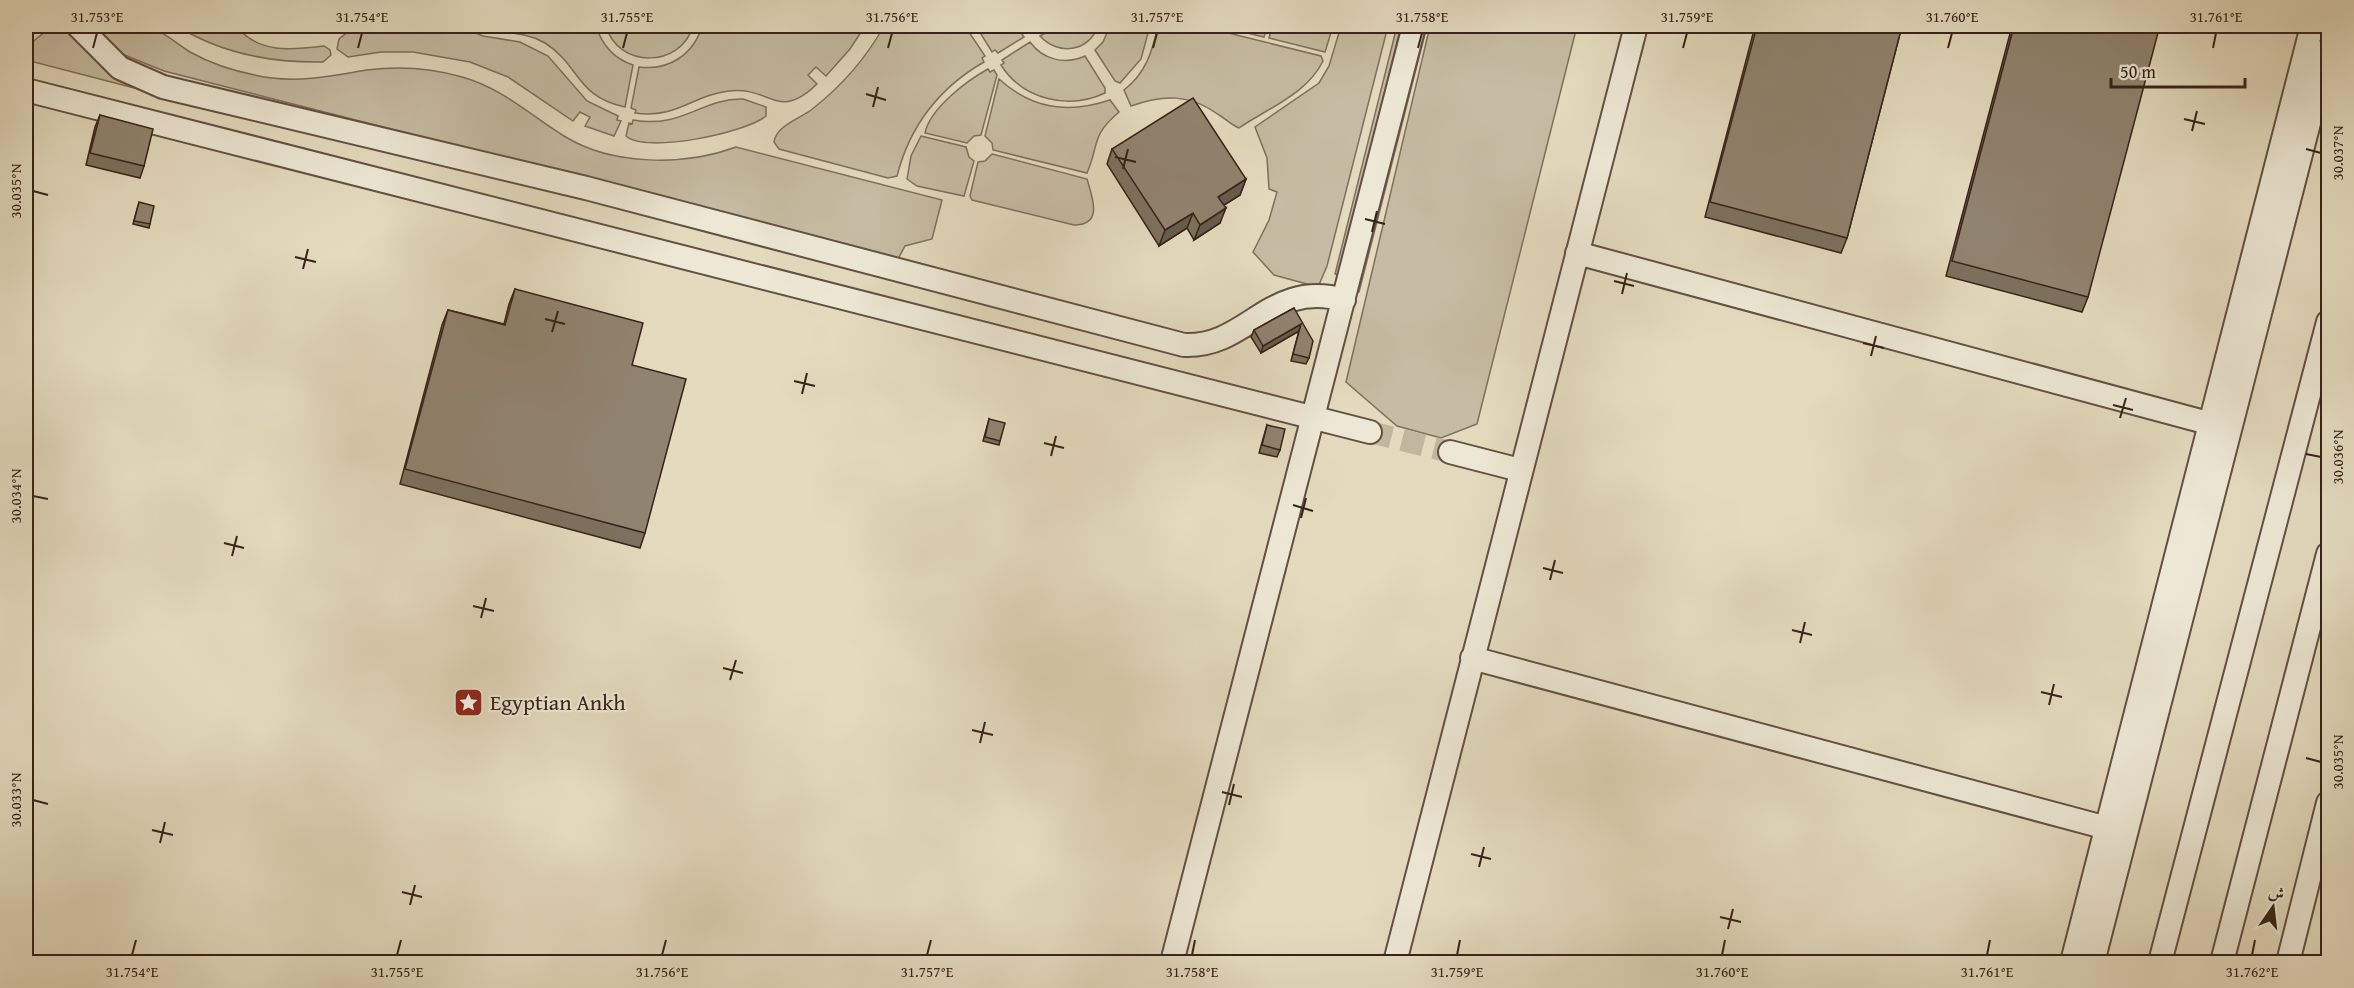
<svg xmlns="http://www.w3.org/2000/svg" width="2354" height="988" font-family="'Gentium Book Plus',Amiri,serif">
<style>
.green{fill:#c6bca3;stroke:#7e705e;stroke-width:1.5}
.lines{fill:none;stroke-linecap:round;stroke-linejoin:round}
.minor-tunnel{stroke:#c1b69e;stroke-width:22;stroke-dasharray:22 11;stroke-linecap:butt}
.minor-casing{stroke:#625142;stroke-width:26}
.minor{stroke:#ede8d5;stroke-width:22}
.wall{fill:#7c715f;stroke:#362318;stroke-width:1.5}
.shaded-wall{fill:#655c4e;stroke:#362318;stroke-width:1.5}
.building{fill:#90836f;stroke:#362318;stroke-width:1.5}
.ticks{fill:none;stroke:#362318;stroke-width:2}
.labels{text-anchor:middle;stroke-width:4.5;stroke-linejoin:round;paint-order:stroke}
.poi-label{font-size:22px;fill:#362318;stroke:#ede8d5;text-anchor:start}
.neatline{fill:none;stroke:#362318;stroke-width:2}
.ticks-label{font-size:15px;text-anchor:middle;fill:#362318}
</style>
<rect width="100%" height="100%" fill="#e4dbbf"/>
<filter id="stains"><feTurbulence type="fractalNoise" baseFrequency=".00333" numOctaves="4"/><feColorMatrix values="0 0 0 0 .2 0 0 0 0 .09 0 0 0 0 .02 0 0 0 .5 -.17"/></filter>
<radialGradient id="worn" r=".72"><stop offset=".6" stop-color="#630" stop-opacity="0"/><stop offset="1" stop-color="#630" stop-opacity=".3"/></radialGradient>
<path class="green" d="M52 26H65L79 42 146 91 26 60V40L30 44Z
M89 26C108 26 130 22 148 26 157 27 180 46 190 52 215 66 244 74 272 78 305 82 335 75 367 70 399 66 431 68 462 77 502 88 530 115 564 136 612 166 685 166 736 147L942 200 932 239 905 246 898 259 164 71 122 54Z
M177 26H236C259 54 291 50 324 46L330 50 331 55 323 62C271 63 222 54 177 26Z
M355 26H459L483 36 520 42 548 56 587 101 618 116 617 120 621 121 614 136 585 126 590 117 580 112 573 121 508 77 470 62 413 52H381L348 57 337 49 339 39Z
M478 26H596C602 45 615 59 633 65L625 107C576 97 580 65 545 43 523 30 500 35 478 26Z
M606 26H693C681 68 618 69 606 26Z
M702 26H865L850 49 826 76 816 67 808 75 817 84C778 122 771 86 729 91 693 95 677 119 635 113L636 110 631 108 639 67C669 71 694 54 702 26Z
M884 26H965L985 56 982 58 984 62C939 88 910 125 897 176L888 178 779 149 774 142C776 126 799 119 811 110 842 86 865 60 884 26Z
M976 26H1017L1024 37 998 53 995 50 992 52Z
M1057 26H1098C1089 52 1058 56 1040 36Z
M1110 26H1150L1141 59 1120 83 1115 81 1095 50 1103 42Z
M1158 26H1200L1321 56 1323 61C1307 94 1268 108 1239 128 1231 125 1226 119 1219 115 1190 94 1164 94 1131 106L1124 90C1146 73 1152 52 1158 26Z
M1218 26H1267L1264 37Z
M1272 26H1333L1325 52 1269 38Z
M1341 26H1388L1327 266 1318 287 1274 275 1253 252 1269 220 1277 192 1269 189 1267 158 1255 127 1319 83 1329 66Z
M1397 26H1401L1339 275 1335 274Z
M1424 26H1427L1359 292 1356 291Z
M1430 26H1577L1477 424 1441 438 1397 426 1346 382Z
M1030 42C1043 60 1065 65 1085 56L1105 88V93C1069 110 1023 100 1001 65L1004 63 1002 60Z
M988 69 990 72 994 70 997 75 981 135 974 136 967 143 925 133C930 108 968 80 988 69Z
M999 79C1032 109 1068 114 1110 100L1119 112C1090 137 1100 143 1087 173L993 150 992 143 985 136Z
M743 99 766 107V116C746 133 645 154 626 136L629 123 632 124 633 120C682 129 702 98 743 99Z
M921 136 966 147 969 157 974 161 964 196 917 186 907 179 911 156Z
M992 154 1087 179C1092 197 1104 225 1074 225L972 200 970 196 978 162 985 161Z"/>
<g class="lines">
<path class="minor-tunnel" d="M1370 432 1450 452"/>
<defs>
<path id="minor" d="M78 26 120 68 163 87 586 188 1184 345C1248 348 1269 279 1344 300
M26 90 1370 432
M1577 253 2223 427
M1450 452 1520 470
M1472 658 2107 828
M1172 962 1414 26
M1395 962 1636 26
M2072 962 2312 26
M2093 962 2328 49
M2160 962 2328 322
M2222 962 2328 554
M2288 962 2328 803"/>
</defs>
<use href="#minor" class="minor-casing"/>
<use href="#minor" class="minor"/>
</g>
<path class="wall" d="M1755 26H1902L1847 238 1841 253 1705 217Z
M2012 26H2146L2088 297 2082 312 1946 276Z
M100 115 144 166 140 178 86 165 95 127Z
M1112 149 1246 179 1240 195 1224 205 1220 223 1194 240 1187 228 1159 246 1107 164Z
M138 206 150 224 149 228 133 224Z
M515 289 632 365 645 533 640 548 400 484 442 325 448 310 504 324 509 304Z
M1294 308 1309 358 1306 364 1291 361 1299 331 1261 353 1251 337 1254 330Z
M989 419 1000 441 999 445 983 441Z
M1267 425 1280 450 1277 457 1259 453Z"/>
<path class="shaded-wall" d="M1246 179 1240 195 1213 212 1218 197Z
M1226 208 1220 223 1194 240 1200 225Z
M1193 213 1187 228 1159 246 1165 230Z
M1301 324 1299 331 1261 353 1263 346Z"/>
<path class="building" d="M1757 26H1902L1847 238 1710 202Z
M2014 26H2146L2159 29 2088 297 1952 261Z
M1193 98 1246 179 1218 197 1226 208 1200 225 1193 213 1165 230 1112 149Z
M100 115 153 129 144 166 90 153Z
M139 202 154 206 150 224 134 221Z
M515 289 643 323 632 365 686 379 645 533 405 469 448 310 505 325Z
M1294 308 1313 341 1309 358 1293 354 1301 324 1263 346 1254 330Z
M989 419 1005 423 1000 441 985 437Z
M1267 425 1285 429 1280 450 1262 445Z"/>
<path class="ticks" d="M93 48 97 33M358 48 362 33M623 48 627 33M888 48 892 33M1153 48 1157 33M1418 48 1422 33M1683 48 1687 33M1948 48 1952 33M2213 48 2216 33M866 94 886 100M873 107 878 87M2184 119 2205 124M2192 131 2197 111M2306 149 2321 153M1115 157 1136 162M1123 169 1128 149M33 191 48 195M1365 219 1385 224M1372 232 1377 211M295 257 316 262M303 269 308 249M1614 281 1634 286M1622 294 1627 273M545 319 565 324M552 332 558 311M1863 343 1884 348M1871 356 1876 336M794 381 815 386M802 394 807 373M2113 405 2133 410M2120 418 2126 398M1044 443 1064 448M2306 454 2321 457M1051 456 1056 436M33 496 48 499M1293 505 1313 511M1301 518 1306 498M224 543 244 548M232 556 237 536M1543 568 1563 573M1550 580 1555 560M473 606 494 611M481 618 486 598M1792 630 1812 635M1800 643 1805 622M723 668 743 673M730 680 736 660M2041 692 2062 697M2049 705 2054 684M972 730 993 735M980 743 985 722M2306 758 2321 762M1222 792 1242 797M33 800 48 804M1229 805 1234 784M152 830 173 835M160 843 165 822M1471 854 1491 859M1479 867 1484 847M402 892 422 897M410 905 415 885M1720 917 1741 922M1728 929 1733 909M132 955 136 940M397 955 401 940M662 955 666 940M927 955 931 940M1192 955 1195 940M1457 955 1460 940M1722 955 1725 940M1987 955 1990 940M2252 955 2255 940"/>
<defs>
<symbol id="sight-square" viewBox="-11 -11 22 22"><rect x="-9" y="-9" width="18" height="18" rx="4" fill="#8f2418" stroke="#ede8d5"/><path d="M0-6L1.8-2.2L6-1.7L2.9 1.2L3.7 5.4L0 3.3L-3.7 5.4L-2.9 1.2L-6-1.7L-1.8-2.2Z" fill="#fff"/></symbol>
</defs>
<g fill-rule="evenodd">
<use href="#sight-square" x="452" y="686" width="33" height="33"/>
</g>
<g class="labels">
<g class="poi-label">
<text x="490" y="710">Egyptian Ankh</text>
</g>
</g>
<rect width="2354" height="988" fill="none" stroke="#e4dbbf" stroke-width="66"/>
<g transform="translate(2273 907) rotate(14)" stroke="#ede8d5" stroke-width="4.5" paint-order="stroke">
<path d="M0-4.5L10 22L0 15L-10 22Z" fill="#362318"/>
<text y="-9" font-size="16" font-weight="bold" text-anchor="middle" fill="#362318">ش</text>
</g>
<path d="M2111 78v9h134v-9" fill="none" stroke="#362318" stroke-width="3"/>
<text x="2120" y="78" font-size="18" fill="#362318" stroke="#ede8d5" stroke-width="4.5" paint-order="stroke">50 m</text>
<rect x="33" y="33" width="2288" height="922" class="neatline"/>
<g class="ticks-label">
<text x="97" y="22">31.753°E</text>
<text x="362" y="22">31.754°E</text>
<text x="627" y="22">31.755°E</text>
<text x="892" y="22">31.756°E</text>
<text x="1157" y="22">31.757°E</text>
<text x="1422" y="22">31.758°E</text>
<text x="1687" y="22">31.759°E</text>
<text x="1952" y="22">31.760°E</text>
<text x="2216" y="22">31.761°E</text>
<text transform="translate(2338 153) rotate(-90)" y="5">30.037°N</text>
<text transform="translate(16 191) rotate(-90)" y="5">30.035°N</text>
<text transform="translate(2338 457) rotate(-90)" y="5">30.036°N</text>
<text transform="translate(16 496) rotate(-90)" y="5">30.034°N</text>
<text transform="translate(2338 762) rotate(-90)" y="5">30.035°N</text>
<text transform="translate(16 800) rotate(-90)" y="5">30.033°N</text>
<text x="132" y="977">31.754°E</text>
<text x="397" y="977">31.755°E</text>
<text x="662" y="977">31.756°E</text>
<text x="927" y="977">31.757°E</text>
<text x="1192" y="977">31.758°E</text>
<text x="1457" y="977">31.759°E</text>
<text x="1722" y="977">31.760°E</text>
<text x="1987" y="977">31.761°E</text>
<text x="2252" y="977">31.762°E</text>
</g>
<rect width="100%" height="100%" filter="url(#stains)"/>
<rect width="100%" height="100%" fill="url(#worn)"/>
</svg>
